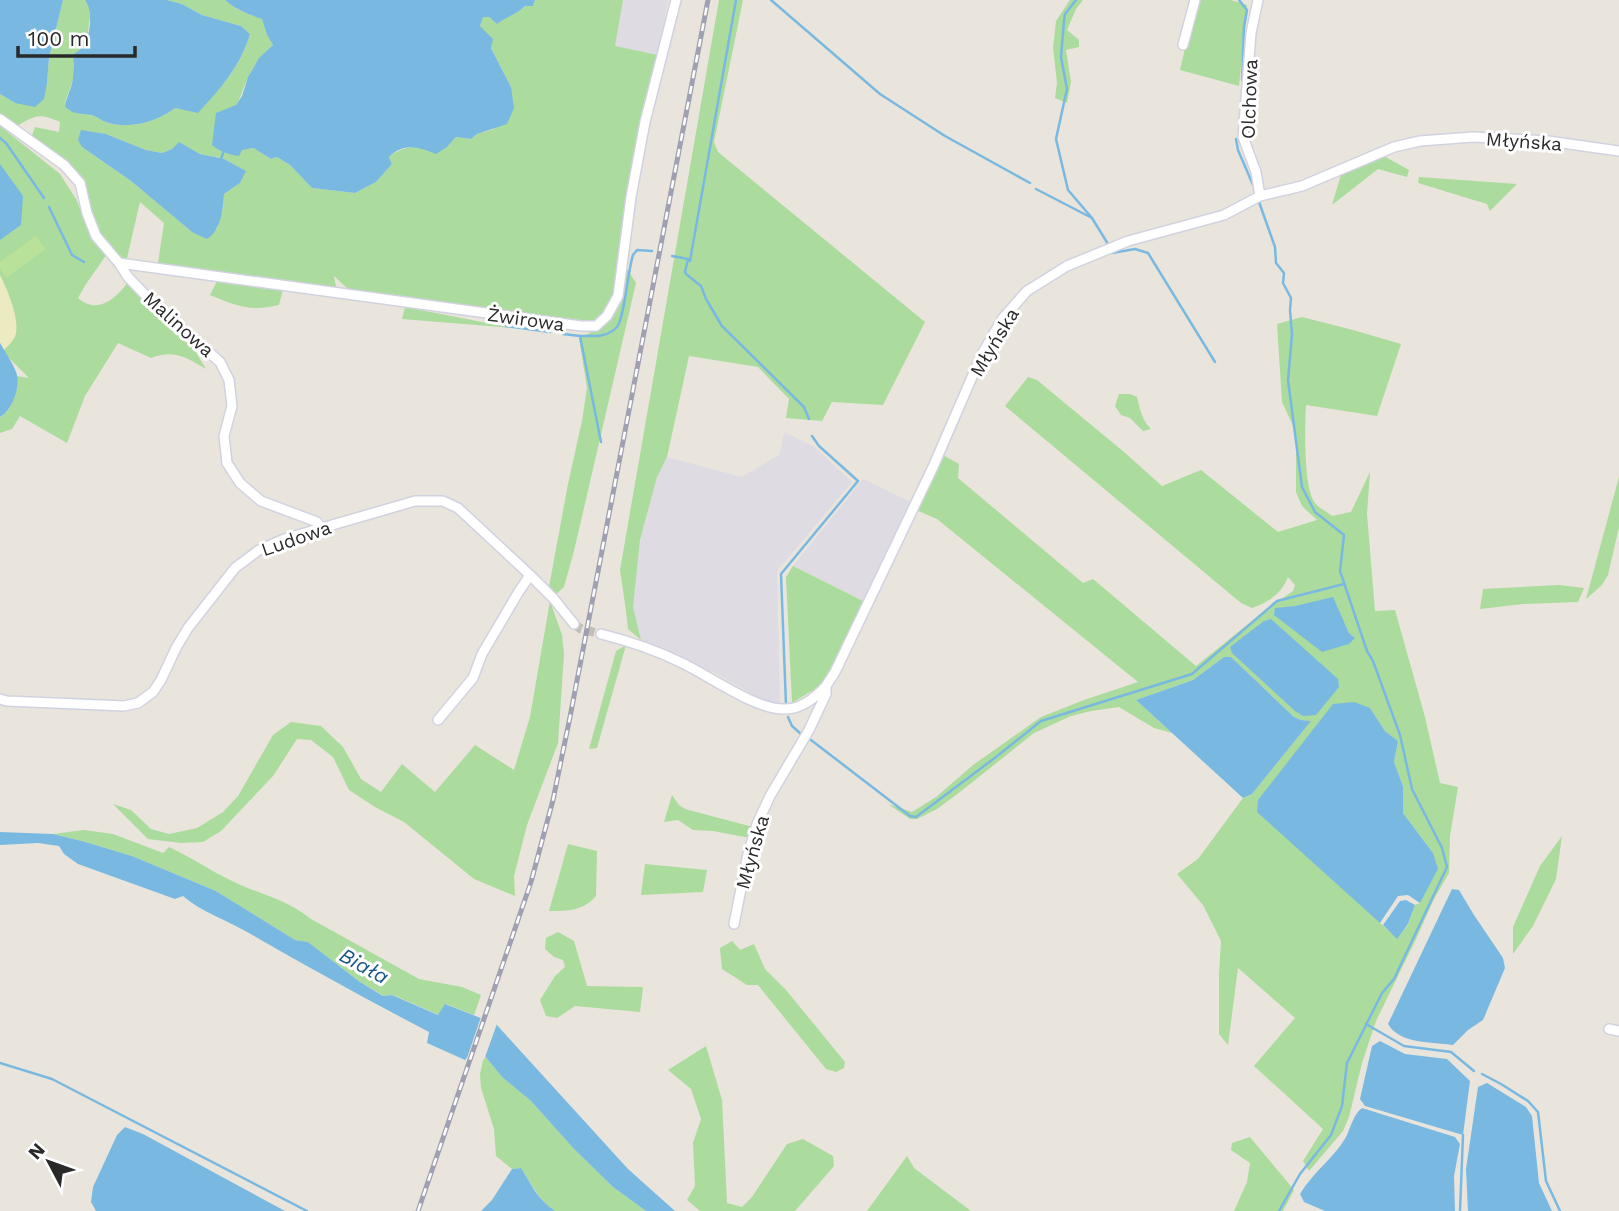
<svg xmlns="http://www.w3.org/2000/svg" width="1619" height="1211" font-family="'Work Sans',sans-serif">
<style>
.industrial{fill:#dedce2}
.green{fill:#abdb9d;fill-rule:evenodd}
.sand{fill:#eceac1}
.pitch{fill:#bae19a}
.water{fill:#79b9e1}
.pier{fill:#e9e5dc}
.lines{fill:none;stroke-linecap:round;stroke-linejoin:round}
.stream{stroke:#79b9e1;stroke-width:2.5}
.minor-tunnel{stroke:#c3bfb8;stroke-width:9;stroke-dasharray:9 4.5;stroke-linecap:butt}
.minor-casing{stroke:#d1d2e0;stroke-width:12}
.minor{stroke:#fff;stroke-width:9}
.rail-casing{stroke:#9fa0b1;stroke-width:5}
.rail{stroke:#fff;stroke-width:2.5;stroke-dasharray:8;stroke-linecap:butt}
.labels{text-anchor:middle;stroke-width:6;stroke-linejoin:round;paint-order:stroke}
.street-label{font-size:19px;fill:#292929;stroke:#fff}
.water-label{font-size:21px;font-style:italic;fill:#1b578a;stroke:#fff}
</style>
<rect width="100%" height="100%" fill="#e9e5dc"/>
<path class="industrial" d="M623 0H668L658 55 614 46Z
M784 432 815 447 852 482 777 571 780 703 762 700 717 674 641 640 633 607 640 540 657 477 667 457 742 477 780 454Z
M863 479 913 503 863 601 793 566Z"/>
<path class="green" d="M63 0H85L88 3 90 17 87 39 73 64 74 77 66 99 65 107C73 114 81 113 91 115 97 116 101 120 106 122 129 130 157 122 175 108L198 112C220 88 241 67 250 34L241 26 202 15 182 4 167 0H225C236 10 248 15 262 18L267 35 273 45C263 54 254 64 248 78 243 87 242 96 236 105L242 149 253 148 271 159 277 157 290 165 312 188 355 193 376 182 392 164 389 157C404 143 427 147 447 147L456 137 471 139 477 134 494 129 511 87 480 26 482 17H489L497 24C507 15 516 15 525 6H533L535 0H623L615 46 658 55 614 294 604 313 594 322 348 289 334 276 336 287 158 263 164 223 140 202 127 258H121L100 235 91 213 83 181 31 138 35 127 59 132 60 122C39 113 36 115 17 126L0 113V94L15 103 47 83 49 58ZM106 134 146 150 162 153 172 149 187 147 200 154 224 159 245 171 240 183 224 194 223 208 217 229 192 232 131 181 82 147Z
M719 0H743L714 142 718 152 925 322 883 405 832 402 822 421 786 418 789 399 758 367 689 356 667 457 657 477 640 540 633 607 641 640 628 629 626 611 620 570Z
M1070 0H1083L1076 9 1067 30 1079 40V47L1066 50 1071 82 1067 103 1055 98 1057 83 1053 48 1056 21Z
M1196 0H1231L1247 5 1239 86 1180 70Z
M0 126 60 174 76 199 93 239 107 254 86 284 78 298C97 315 116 299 128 282L154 313 194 349 206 369C186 357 174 349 151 358L118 343 85 396 67 443 20 416 12 429 0 433V417C15 409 15 391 17 376L29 378 6 355 0 356Z
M1382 155 1409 170 1407 177 1378 169 1332 205 1342 171Z
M1419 177 1517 184 1490 211 1487 204 1418 183Z
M627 269 636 283 574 551 564 587 555 595 549 587 568 484 582 421 587 388 579 338C598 330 616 318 623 297 625 289 625 278 627 269Z
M217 281 283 289 279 305C250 312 237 306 210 295Z
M405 307 512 328 402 319Z
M1302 317 1353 330 1401 344 1377 416 1306 405C1305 425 1303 487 1315 503 1319 508 1327 512 1332 516L1351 512 1370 472 1367 514 1375 611 1395 610 1425 717 1440 783 1458 787 1450 836 1449 873 1434 899 1416 939 1376 1021 1362 1063 1349 1117 1343 1131 1309 1171 1303 1161 1323 1129 1254 1066 1295 1018 1238 968 1228 1045 1219 1034V974L1221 941 1203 905 1177 874 1198 859 1243 798 1252 794 1311 721 1301 720 1294 717 1231 657H1224L1193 680 1136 700 1172 733 1154 728 1119 707 1091 711 1071 716 1034 733 960 792 937 809 917 819H910L888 804 912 812 936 797 973 765 1041 717 1084 700 1138 682 937 519 916 510 941 454 959 464 958 478 1083 583 1093 579 1196 666 1268 608 1293 591 1295 585 1288 577C1282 593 1268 603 1252 608L1241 603 1005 406 1028 377 1037 380 1124 452 1162 486 1201 470 1278 532 1317 520 1302 506 1296 492V432L1282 402 1277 324ZM1295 606 1344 622 1349 633 1355 638 1275 609ZM1370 708 1385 731 1398 741 1394 762 1403 786V813L1433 853 1420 903 1415 905 1408 925 1397 938 1380 923Z
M1119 394H1130L1137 397C1140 409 1142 421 1151 429L1143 431 1130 418 1121 415 1115 406Z
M1619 477V527L1608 575 1602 585 1586 599Z
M793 566 863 601 823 684 792 703 786 577Z
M1559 585 1584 588 1578 602 1523 604 1480 609 1483 589Z
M550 601 562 635 564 654 558 743 527 825 514 876 515 896 474 879 404 822 375 807 349 790 333 757 311 740 297 739 273 776 221 831 203 842 181 843 148 839 113 804 131 810 151 829 169 834 197 828 223 812 238 796 273 735 291 722 321 726 343 747 361 779 381 792 402 764 435 792 475 745 514 770 530 717Z
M626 645 597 748 589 749 616 651Z
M672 795 679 805 685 809 753 827 750 838 713 831 693 830 678 820 664 822Z
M84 830 113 834 163 853 169 847C191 857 211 871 232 881 261 895 284 898 311 919L419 979 462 987 481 995 474 1015 446 1004 439 1015 393 995 384 996 360 982 308 942 295 940 216 891 132 856 82 841 53 834Z
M1562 836 1556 879 1533 926 1513 954V927L1540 866Z
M568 844 597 851 596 896C583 911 568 911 549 911Z
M645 864 707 870 703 892 641 895Z
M558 932 574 941 587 986 643 987 640 1012 575 1006 557 1018 546 1016 540 1000 555 976 565 967 563 960 554 957 545 949 546 938Z
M732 941 740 950 754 944 765 969 786 990 845 1062 844 1068 836 1072 826 1069 758 985H747L722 969 720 948Z
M706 1046 722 1100 727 1203 742 1207 752 1197 787 1144 803 1139 833 1156 834 1166 795 1211H700L687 1200 695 1186 693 1143 701 1119 691 1089 668 1070Z
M484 1055 503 1078 531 1101 574 1149 613 1187 646 1211H555C536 1197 534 1187 521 1168L512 1169 496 1156 494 1129 481 1088 480 1074Z
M1250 1137 1294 1190 1283 1211H1234L1247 1182 1250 1163 1231 1150 1232 1143Z
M907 1156 914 1168 971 1211H867Z"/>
<path class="sand" d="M0 275C7 289 21 321 15 337 12 342 8 346 4 350L0 343Z"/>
<path class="pitch" d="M36 236 46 249 6 278 0 269V262Z"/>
<path class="water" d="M0 0H63L49 58 47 83 44 99 35 107 15 103 0 94Z
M85 0H167L182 4 202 15 241 26 250 34C241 66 220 89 198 113L175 108C157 122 128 130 106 122 100 120 97 116 91 115 80 113 74 115 65 107 66 97 72 88 73 78 74 70 73 62 74 54 77 52 81 49 83 46 91 35 93 11 85 0Z
M225 0H535L533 6H525C516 15 507 16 497 24L489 17H483L480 26 493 39 491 48 511 87 514 108 507 124 477 134 471 139 456 137 447 147 436 154C419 147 404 142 389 157L392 164 376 182 355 193 312 188 290 165 277 157 271 159 253 148 242 150 239 156C227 154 221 152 212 145L216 113 236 105 242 96 248 77 259 58 273 45 267 35 262 19C248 14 236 10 225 0Z
M81 130 106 134 146 150 162 153 172 149 179 142 200 154 224 159 246 171 240 183 224 194C223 210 221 230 207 239L192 232 131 181 82 147 78 140Z
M0 164 23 196 21 225 0 240Z
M0 343C5 352 15 366 17 375 20 388 12 411 0 417Z
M1333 597 1349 633 1355 638 1349 644 1322 652 1274 615 1275 608 1295 606Z
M1271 619 1338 679 1339 687 1316 715 1303 716 1295 711 1232 653 1230 647 1264 621Z
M1224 657H1231L1294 717 1301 720 1311 721 1252 794 1243 798 1136 700 1193 680Z
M1354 702 1370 708 1385 731 1398 741 1394 762 1403 786V813L1433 853 1438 869 1420 903 1408 895 1398 896 1380 923 1257 812 1258 800 1333 704Z
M0 832 53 834 82 841 132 856 216 891 295 940 308 942 360 982 383 996 392 995 438 1015 445 1004 496 1024 628 1169 675 1211H646L613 1187 574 1149 531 1101 503 1078 484 1055 473 1050 465 1060 427 1043 429 1032C368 1000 308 967 249 933 227 920 203 913 183 896L175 899 78 864 64 854 59 846 38 843 0 845Z
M1452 889 1459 890 1474 915 1503 958 1505 968 1483 1020 1468 1030 1453 1045C1433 1042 1399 1044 1388 1024Z
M1406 900 1415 905 1408 924 1397 939 1383 925 1400 901Z
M1380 1041 1405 1054 1447 1059 1470 1081 1463 1135 1365 1106 1360 1099 1372 1046Z
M1487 1083 1526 1107 1532 1116 1539 1183 1552 1211H1468L1466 1169 1478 1087Z
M1362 1108 1455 1137 1460 1144 1454 1176 1455 1211H1325L1304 1202 1300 1194C1313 1172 1335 1157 1346 1137 1351 1127 1353 1115 1362 1108Z
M125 1127 143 1134 285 1211H96L91 1202 93 1187 117 1135Z
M521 1168C534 1188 535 1196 555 1211H481L492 1200 512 1169Z"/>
<path class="pier" d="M482 1014 498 1021 484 1060 474 1054 465 1064Z"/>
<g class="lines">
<path class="stream" d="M771 0 880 94 945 136 1030 183
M1076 0 1065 14 1064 21 1061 57 1067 89 1056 139 1068 190 1092 218
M1239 0 1247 10 1244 27 1242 80
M0 138 6 143 44 198
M1236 139 1238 150 1253 185
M221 159 223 153
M1036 189 1092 218 1108 244
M1259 202 1275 247 1276 263 1284 273 1283 283 1291 298 1290 310 1292 335 1288 380 1302 487 1315 512 1344 535 1340 571 1367 651 1373 661 1400 735 1412 789 1442 848 1447 867 1394 979 1382 993 1347 1063 1342 1106 1331 1135 1300 1174 1279 1211
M49 207 72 255 84 262
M1112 253 1135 249 1148 253 1215 362
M672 256 688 259 685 272 686 274 701 286 706 299 722 326 804 407 809 419
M690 261 736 0
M506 326 550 332
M563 334 580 336
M601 442 580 336C593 336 607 338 617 327 624 319 628 270 633 255L637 250 652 251
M786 705 781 574 858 481 819 446 812 436
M788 717 792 726 801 734
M811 740 910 816 916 817 996 757 1041 721 1192 674 1277 601 1344 584
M1366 1024 1404 1046 1451 1052 1474 1071
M0 1063 52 1079 307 1211
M1482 1074 1501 1084 1528 1101 1538 1112 1546 1181 1560 1211
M1460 1211 1463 1135"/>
<path class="minor-tunnel" d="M574 624 581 629 601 634"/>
<defs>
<path id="minor" d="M1258 0 1251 33 1243 137 1256 172 1260 196
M1183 45 1195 0
M0 119 64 165 80 183 87 213 96 236 119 263 128 277 157 307 220 362 229 380 232 406 224 436 227 463 240 483 261 501 317 522 321 528
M119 263 581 326H596L607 316 618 296 631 197 645 122 676 0
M601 634C629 641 656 650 682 663 710 676 755 710 785 709 802 709 815 698 826 686
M0 699 7 701 124 706 138 703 153 692 161 680 176 648 188 628 235 568 259 550 284 539 415 501H443L458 508 530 575 553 598 574 624
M438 720 473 678 482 654 518 593 530 575
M734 924 748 854 757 824 770 796 809 730 826 694V686L835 672 933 467 982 354 1003 318 1027 291 1067 266 1128 241 1224 215 1260 196 1302 186 1394 147 1420 141 1473 137 1548 141 1619 151
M1609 1029 1619 1031"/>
</defs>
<use href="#minor" class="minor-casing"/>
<use href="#minor" class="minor"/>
<defs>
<path id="rail" d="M418 1211 531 882 553 800 570 717 708 0"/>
</defs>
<use href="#rail" class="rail-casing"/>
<use href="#rail" class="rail"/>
</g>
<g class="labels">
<g class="street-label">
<text transform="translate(1249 99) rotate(-88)" y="7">Olchowa</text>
<text transform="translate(1524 141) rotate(4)" y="7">Młyńska</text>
<text transform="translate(526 319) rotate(8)" y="7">Żwirowa</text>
<text transform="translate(179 324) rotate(42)" y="7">Malinowa</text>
<text transform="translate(994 342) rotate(-59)" y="7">Młyńska</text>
<text transform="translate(296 538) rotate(-19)" y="7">Ludowa</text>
<text transform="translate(752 852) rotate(-74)" y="7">Młyńska</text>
</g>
<g class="water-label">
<text transform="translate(364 966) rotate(29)" y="7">Biała</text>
</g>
</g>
<g transform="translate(49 1162) rotate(311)" stroke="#ffffff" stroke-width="5" paint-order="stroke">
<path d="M0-5L12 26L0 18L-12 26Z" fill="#292929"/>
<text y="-10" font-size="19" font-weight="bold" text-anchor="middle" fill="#292929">N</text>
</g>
<path d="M18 46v10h117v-10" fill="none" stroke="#292929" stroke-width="3.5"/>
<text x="28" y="46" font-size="21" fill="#292929" stroke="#ffffff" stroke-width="5" paint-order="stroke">100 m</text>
</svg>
